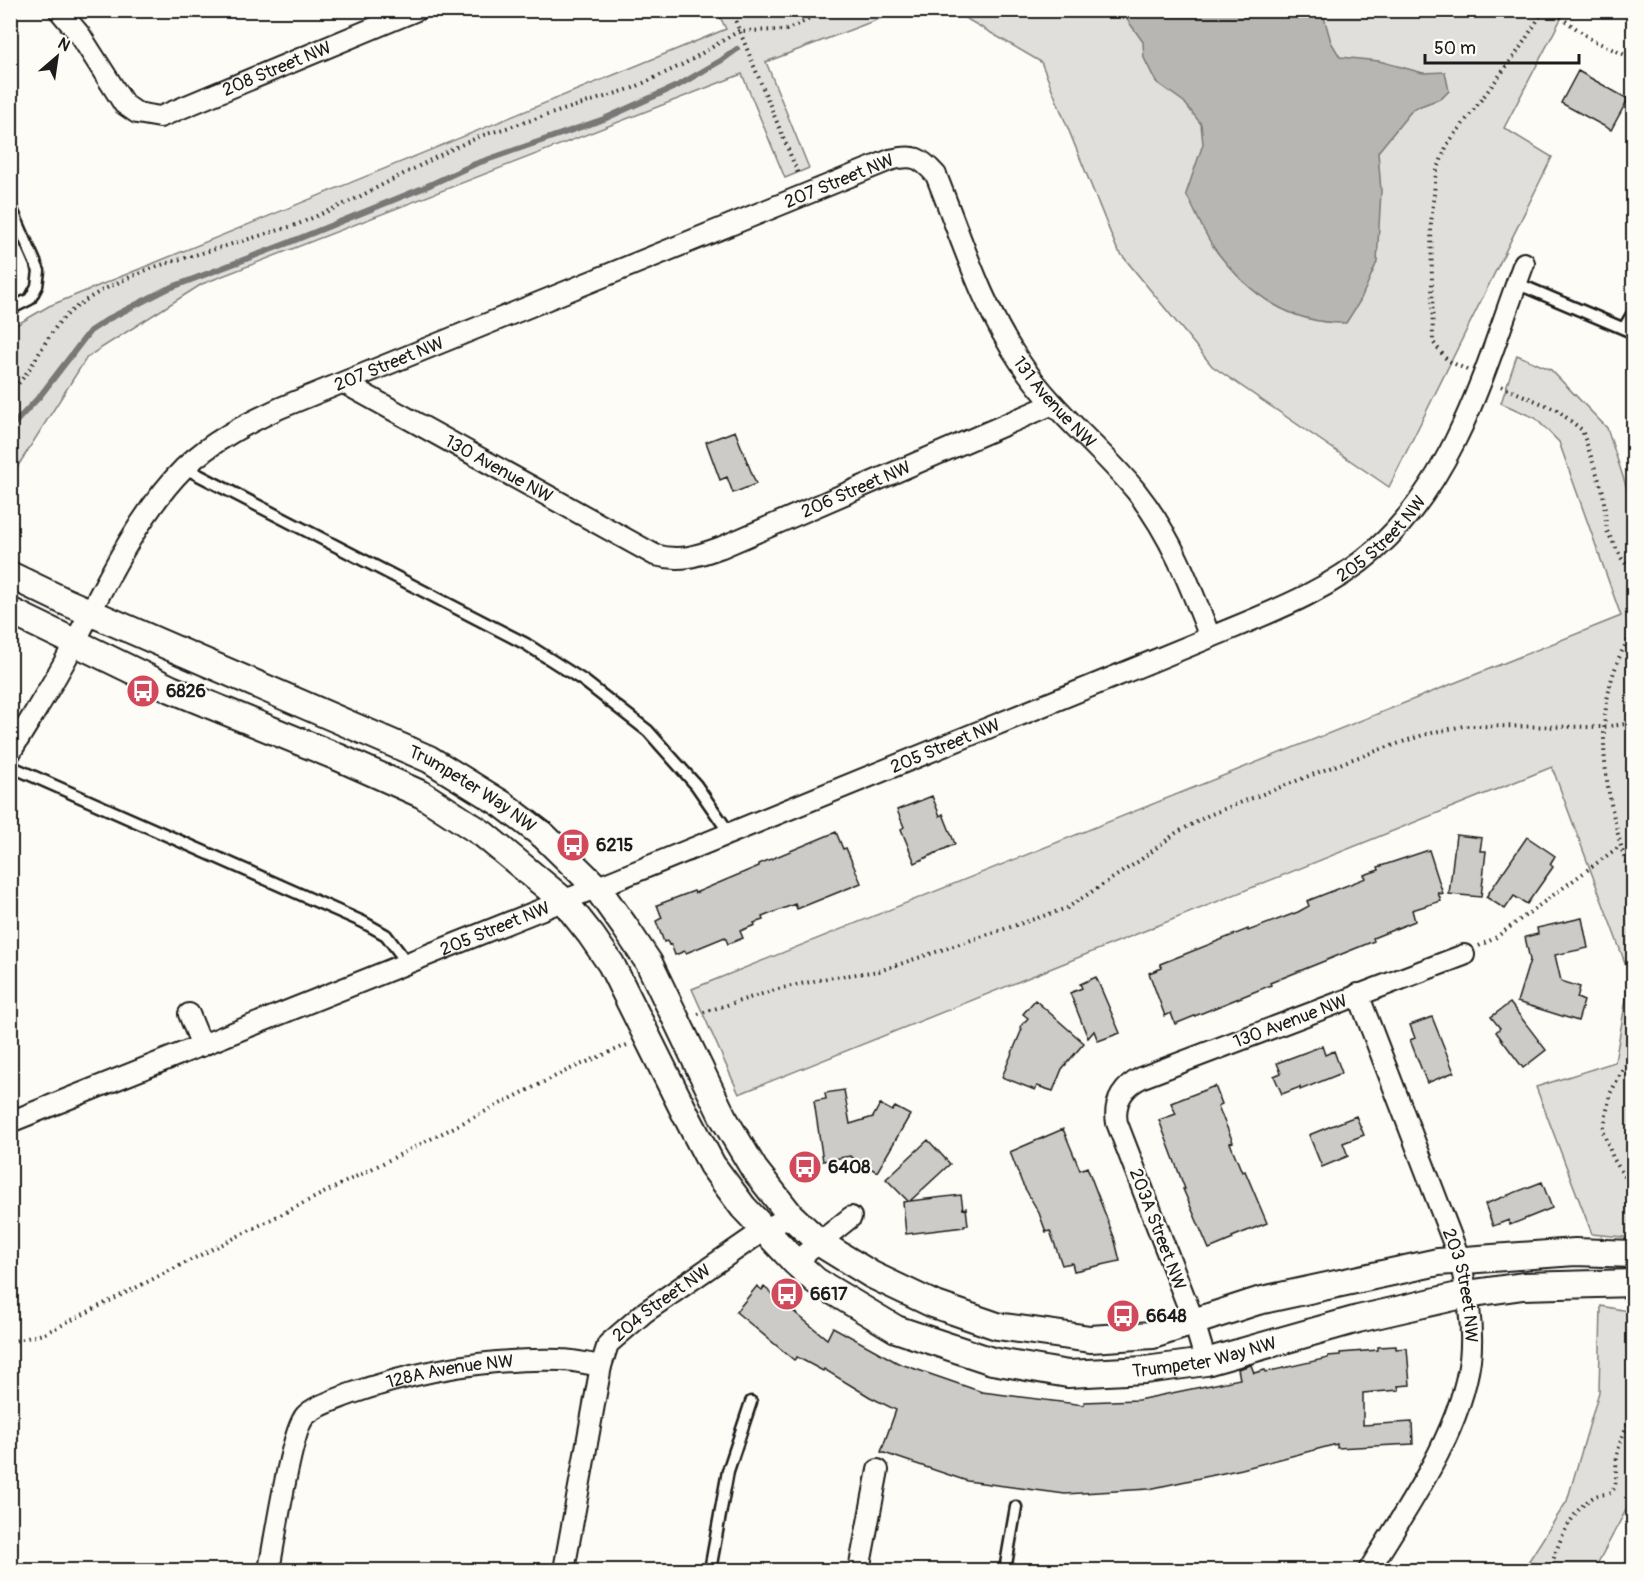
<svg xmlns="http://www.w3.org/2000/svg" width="1644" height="1581" font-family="Pangolin,sans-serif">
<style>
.green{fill:#e0dfdb;stroke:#7e7e7c;stroke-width:1.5}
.water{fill:#b7b6b2;stroke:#797876;stroke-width:1.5}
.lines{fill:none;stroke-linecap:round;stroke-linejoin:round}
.stream{stroke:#797876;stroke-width:6}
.building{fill:#cccbc8;stroke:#1c1c1c;stroke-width:1.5}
.service-casing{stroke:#1c1c1c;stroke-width:15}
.minor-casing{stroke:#1c1c1c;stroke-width:24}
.tertiary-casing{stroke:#1c1c1c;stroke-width:30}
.path{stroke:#1c1c1c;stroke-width:4;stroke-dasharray:1.5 4.5;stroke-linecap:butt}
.service{stroke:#fdfcf7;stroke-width:10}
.minor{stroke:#fdfcf7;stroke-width:20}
.tertiary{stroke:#fdfcf7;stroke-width:26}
.labels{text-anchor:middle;stroke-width:4.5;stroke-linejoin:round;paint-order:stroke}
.street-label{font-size:18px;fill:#1c1c1c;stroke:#fdfcf7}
.poi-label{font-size:18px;font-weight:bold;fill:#1c1c1c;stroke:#fdfcf7;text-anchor:start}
</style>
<rect width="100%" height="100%" fill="#fdfcf7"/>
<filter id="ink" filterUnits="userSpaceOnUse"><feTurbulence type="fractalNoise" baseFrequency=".0167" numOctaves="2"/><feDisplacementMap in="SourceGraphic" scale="12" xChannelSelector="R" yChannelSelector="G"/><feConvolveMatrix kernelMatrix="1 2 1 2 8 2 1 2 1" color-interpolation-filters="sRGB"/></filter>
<g filter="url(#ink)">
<path class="green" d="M780 10 900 11 766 62 809 168 785 178 742 74 202 284 87 357 11 477V328L49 306 726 29 717 11H745L748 18Z
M953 11H1565L1504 128 1552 157 1389 487 1212 366 1117 249 1041 62Z
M1517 355 1551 370 1607 428 1633 507V1238L1592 1234 1536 1087 1615 1062 1630 976 1552 767 739 1094 692 989 1621 616 1559 442 1535 418 1501 403Z
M1601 1306 1633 1312V1497L1594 1570H1523L1567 1501 1599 1392Z"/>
<path class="water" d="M1126 11H1314L1324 17 1331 42 1340 57 1379 61 1423 73 1445 72 1449 91 1442 98 1413 109 1378 152 1381 191 1377 262 1360 301 1346 323C1290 324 1250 295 1217 252 1204 235 1196 212 1186 194L1203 144 1201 124 1184 102 1156 82 1144 58 1143 42 1126 18Z"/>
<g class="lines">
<path class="stream" d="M10 428 40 396 90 331 110 318 167 289 288 243 423 188 475 164 604 119 679 85 722 60 737 49"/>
</g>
<path class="building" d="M1578 71 1628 99 1611 130 1561 103Z
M735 431 756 484 733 493 727 477 720 480 706 442Z
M932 796 940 816 943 814 955 844 915 863 901 829 904 827 897 810Z
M836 832 843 849 846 848 861 883 797 909 795 904 762 917 763 920 754 923 755 925 740 931 743 938 728 944 725 937 686 953 685 951 675 955 671 944 669 945 667 941 664 942 656 921 662 918 657 905 694 891 695 893 759 866V864Z
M1456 835 1482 838 1480 851H1486L1481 897 1449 894Z
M1527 837 1555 856 1550 864 1553 867 1527 904 1514 896 1505 909 1486 897Z
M1429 850 1443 894 1438 893 1441 901 1412 910 1415 921 1373 938 1374 941 1270 983 1271 985 1175 1024 1171 1013 1165 1016 1149 973 1162 968 1160 964 1248 929V931L1298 912 1309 906 1307 901 1366 878 1364 875 1379 870 1378 867Z
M1582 918 1588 948 1555 955 1561 981 1580 987 1577 998 1584 1001 1578 1021 1517 1002 1530 960 1525 937 1538 934 1537 928Z
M1096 977 1120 1033 1098 1041 1094 1031 1088 1038 1070 993 1082 988 1080 984Z
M1035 1000 1084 1043 1062 1069 1053 1091 1037 1086 1035 1090 1002 1077 1022 1029 1020 1027 1028 1018 1023 1014Z
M1510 1003 1546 1050 1523 1068 1496 1032 1500 1028 1491 1017Z
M1432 1017 1454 1072 1427 1083 1410 1040 1415 1038 1410 1025Z
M1322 1046 1325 1055 1334 1051 1342 1073 1300 1090V1087L1282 1094 1274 1076 1281 1073 1277 1063Z
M1215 1086 1222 1104 1218 1106 1233 1142 1230 1143 1242 1172 1245 1171 1267 1223 1232 1237 1233 1239 1209 1249 1183 1189H1185L1159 1120 1176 1114 1171 1103Z
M844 1090 850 1124 873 1117 880 1104 892 1111 895 1107 910 1115 877 1172 850 1156 823 1161 814 1101 826 1099 825 1093Z
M1356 1116 1364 1135 1343 1143 1348 1156 1322 1167 1309 1135Z
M1063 1129 1080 1170 1087 1167 1114 1237 1120 1261 1074 1271 1072 1263 1062 1265 1050 1231 1046 1232 1039 1213 1022 1183 1010 1152Z
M928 1140 950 1164 910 1201 961 1195 963 1209 966 1208 968 1225H964V1227L906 1234 903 1202 908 1201 886 1179Z
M1542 1182 1552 1208 1510 1225 1509 1220 1493 1226 1485 1204Z
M757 1286 762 1290 764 1287 827 1339 833 1327 898 1363 982 1392 1084 1405V1402L1138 1400 1240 1379 1238 1369 1251 1365 1254 1373 1265 1370 1266 1372 1328 1358V1356L1340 1355V1353L1378 1350V1347L1396 1346V1349L1407 1348 1410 1385 1398 1386 1399 1390 1363 1393V1425L1412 1422 1413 1444 1337 1448V1444L1242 1469 1149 1489 1065 1494 967 1481 881 1452 896 1410 870 1397 824 1369 823 1371 797 1357 794 1360 736 1312Z"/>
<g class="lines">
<defs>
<path id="service" d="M10 205 39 271 37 286 30 299 10 309
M1516 283 1634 333
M1624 328 1634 311
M185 468 526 644 584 681 648 731 696 785 730 834
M10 766 363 922 386 935 408 964
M710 1570 728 1471 751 1402
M1005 1570 1016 1507"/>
<g id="minor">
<path id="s1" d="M59 10 80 35 124 104 137 113 160 117 417 10"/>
<path id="s2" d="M344 383 655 555C681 562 697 556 722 547L1053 404"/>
<path id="s3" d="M10 753C32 716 56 680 75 642 104 586 139 513 184 468 212 441 246 424 280 408L890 160C914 154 920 157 936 175 961 237 982 307 1020 362 1052 410 1099 446 1136 491 1171 535 1190 585 1210 637"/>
<path id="s4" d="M1358 994 1460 1260C1467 1292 1474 1326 1470 1360 1460 1434 1407 1508 1369 1570"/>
<path d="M189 1014 202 1046"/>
<path id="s5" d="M10 1122C337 992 663 862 988 728 1059 699 1129 671 1199 642 1260 616 1324 595 1375 550 1457 478 1487 362 1524 263"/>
<path d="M795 1262 851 1217"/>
<path id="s6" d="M1206 1362 1194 1322 1117 1123C1113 1101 1124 1086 1143 1077L1464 955"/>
<path id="s7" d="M269 1570C274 1544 291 1431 305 1416 314 1406 338 1399 350 1394 417 1371 490 1358 561 1360 574 1360 588 1364 601 1366"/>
<path id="s8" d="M564 1570 601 1366 608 1344 645 1312 764 1230 791 1216"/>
<path d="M859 1570 878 1470"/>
</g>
<g id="tertiary">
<path id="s9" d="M10 575 64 601 429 759 502 804 544 836 597 888 625 927 649 963 723 1117 754 1169 791 1216 820 1243 872 1275 933 1304 997 1326 1090 1339 1153 1335 1258 1301 1438 1262 1575 1252 1634 1254"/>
<path id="s10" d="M10 611 171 689 340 758 423 795 483 834 564 901 591 935 611 964 687 1117 712 1165 743 1207 795 1262 816 1281 896 1329 992 1361 1068 1374 1145 1370 1206 1362 1358 1319 1467 1294 1523 1286 1634 1283"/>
</g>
</defs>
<use href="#service" class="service-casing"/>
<use href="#minor" class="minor-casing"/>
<use href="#tertiary" class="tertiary-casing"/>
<path class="path" d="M731 10 799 176
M1551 10 1592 40 1634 59
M1467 370 1447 360 1433 342 1431 224 1436 173 1447 145 1518 51 1544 10
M1501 386 1557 410 1582 430 1603 492 1607 531 1622 559 1634 575
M10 392C29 375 39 351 53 331 75 299 117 283 151 268L296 225 353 200 456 147 484 135 633 88 684 64 739 31 786 30 829 10
M1634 630C1629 639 1623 648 1619 658 1588 734 1611 815 1634 890
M1479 946 1495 938 1620 846
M698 1014 778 989 828 978 879 971 1067 908 1139 861 1176 833 1209 815 1350 760 1423 735 1463 726 1603 727 1634 723
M1634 1049 1610 1094 1603 1131 1613 1158 1634 1192
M10 1342 43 1334 62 1325 504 1102 568 1070 627 1045
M1551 1570C1555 1547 1573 1506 1596 1496 1602 1493 1609 1496 1613 1490 1618 1482 1615 1467 1617 1457 1619 1442 1626 1426 1634 1414"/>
<use href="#service" class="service"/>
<use href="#minor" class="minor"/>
<use href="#tertiary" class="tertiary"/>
</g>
</g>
<defs>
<symbol id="bus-disc" viewBox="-11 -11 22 22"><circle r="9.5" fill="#d1495b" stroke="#fdfcf7"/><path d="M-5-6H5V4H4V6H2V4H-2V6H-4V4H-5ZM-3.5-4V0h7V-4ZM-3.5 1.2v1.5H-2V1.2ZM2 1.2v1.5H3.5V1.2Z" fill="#fff"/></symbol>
</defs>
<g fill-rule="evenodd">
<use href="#bus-disc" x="124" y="672" width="38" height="38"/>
<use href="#bus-disc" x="554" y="826" width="38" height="38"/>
<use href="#bus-disc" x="786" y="1148" width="38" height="38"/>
<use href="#bus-disc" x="768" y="1275" width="38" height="38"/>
<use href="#bus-disc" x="1104" y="1297" width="38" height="38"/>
</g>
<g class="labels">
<g class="street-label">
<text dy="6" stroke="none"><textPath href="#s1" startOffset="280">208 Street NW</textPath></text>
<text dy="6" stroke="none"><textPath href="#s3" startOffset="1052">207 Street NW</textPath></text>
<text dy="6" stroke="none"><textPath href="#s3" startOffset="566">207 Street NW</textPath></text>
<text dy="6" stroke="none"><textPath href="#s3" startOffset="1418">131 Avenue NW</textPath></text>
<text dy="6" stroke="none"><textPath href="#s2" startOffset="177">130 Avenue NW</textPath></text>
<text dy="6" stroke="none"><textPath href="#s2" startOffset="570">206 Street NW</textPath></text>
<text dy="6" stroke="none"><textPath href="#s5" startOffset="1494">205 Street NW</textPath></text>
<text dy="6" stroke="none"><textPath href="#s5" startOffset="1008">205 Street NW</textPath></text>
<text dy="6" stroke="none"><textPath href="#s9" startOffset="510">Trumpeter Way NW</textPath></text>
<text dy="6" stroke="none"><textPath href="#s5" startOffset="522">205 Street NW</textPath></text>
<text dy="6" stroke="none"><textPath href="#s6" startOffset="470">130 Avenue NW</textPath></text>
<text transform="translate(1158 1229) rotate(69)" y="6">203A Street NW</text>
<text dy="6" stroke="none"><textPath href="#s4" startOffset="310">203 Street NW</textPath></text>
<text dy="6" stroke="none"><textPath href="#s8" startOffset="298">204 Street NW</textPath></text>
<text dy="6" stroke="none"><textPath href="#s10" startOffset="1498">Trumpeter Way NW</textPath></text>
<text dy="6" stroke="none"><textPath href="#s7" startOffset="312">128A Avenue NW</textPath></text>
</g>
<g class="poi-label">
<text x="166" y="697">6826</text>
<text x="596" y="851">6215</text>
<text x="828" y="1173">6408</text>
<text x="810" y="1300">6617</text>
<text x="1146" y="1322">6648</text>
</g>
</g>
<rect width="1644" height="1581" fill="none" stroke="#fdfcf7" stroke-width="36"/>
<rect x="18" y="18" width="1608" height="1545" fill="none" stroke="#1c1c1c" stroke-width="2" filter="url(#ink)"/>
<g transform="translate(57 57) rotate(29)" stroke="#fdfcf7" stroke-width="4.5" paint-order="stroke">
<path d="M0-4.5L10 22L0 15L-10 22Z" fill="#1c1c1c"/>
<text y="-9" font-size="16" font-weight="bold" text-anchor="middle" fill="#1c1c1c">N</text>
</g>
<path d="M1425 54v9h154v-9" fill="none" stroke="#1c1c1c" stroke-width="3"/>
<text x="1434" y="54" font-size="18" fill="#1c1c1c" stroke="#fdfcf7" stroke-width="4.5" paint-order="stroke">50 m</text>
</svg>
